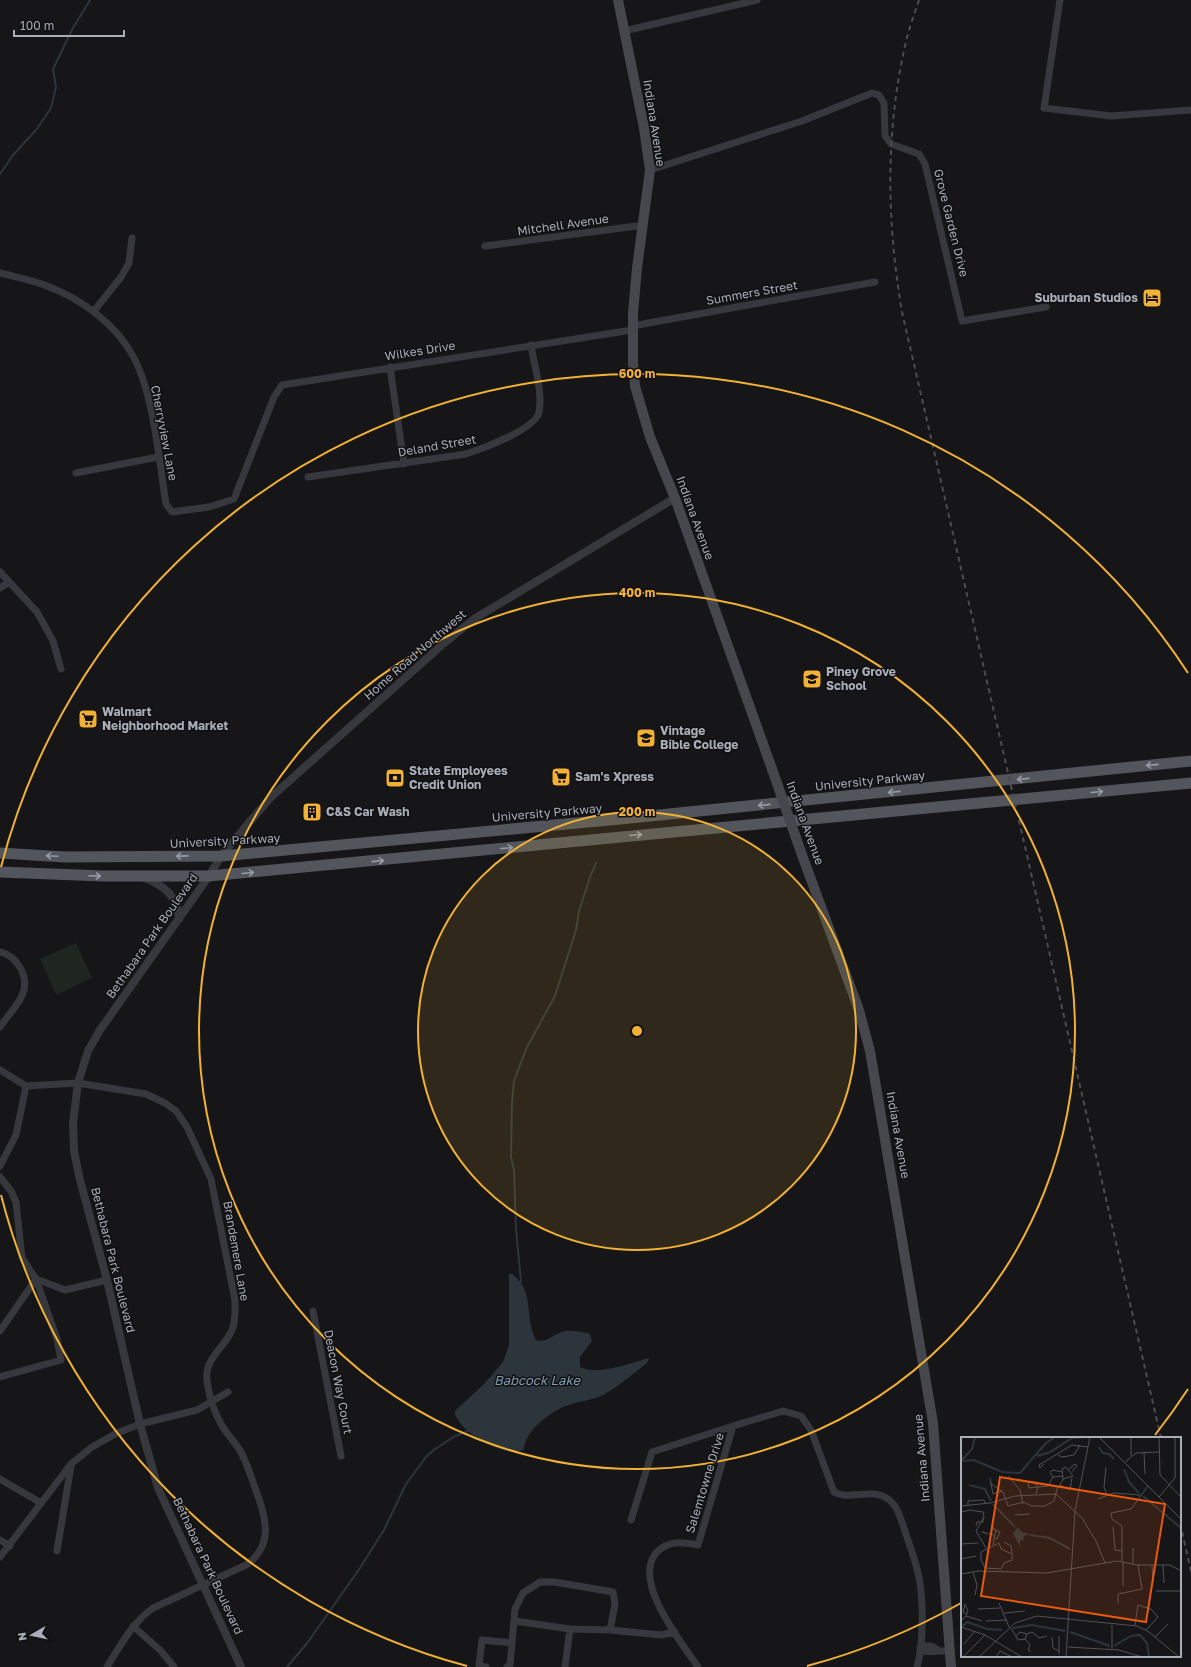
<svg xmlns="http://www.w3.org/2000/svg" width="1191" height="1667" font-family="'Golos Text',sans-serif">
<style>
.green{fill:#1e261f}
.water{fill:#2c353c}
.lines{fill:none;stroke-linecap:round;stroke-linejoin:round}
.stream{stroke:#2c353c;stroke-width:2}
.minor{stroke:#37383d;stroke-width:7}
.tertiary{stroke:#37383d;stroke-width:8}
.secondary{stroke:#45474d;stroke-width:10}
.primary{stroke:#53555c;stroke-width:11}
.rail{stroke:#4a4c52;stroke-width:2;stroke-dasharray:5 4;stroke-linecap:butt}
.secondary-bridge{stroke:#45474d;stroke-width:10}
.oneway{stroke:#979ba6}
.ring{fill:none;stroke:#f2b134;stroke-width:2}
.labels{text-anchor:middle;stroke-width:3;stroke-linejoin:round;paint-order:stroke}
.street-label{font-size:12px;fill:#a8adb8;stroke:#111113}
.poi-label{font-size:12px;font-weight:bold;fill:#a8adb8;stroke:#111113;text-anchor:start}
.water-label{font-size:13px;font-style:italic;fill:#7f9bb3;stroke:#111113}
.inset-river{fill:none;stroke:#2c353c;stroke-width:2}
.inset-road{fill:none;stroke:#505258;stroke-width:1}
.view{fill:#e8590c;fill-opacity:0.15;stroke:#e8590c;stroke-width:2}
.inset-edge{fill:none;stroke:#a8adb8;stroke-width:2}
.centre{fill:#f2b134;stroke:#111113;stroke-width:2}
.ring-label{font-size:12px;text-anchor:middle;font-weight:bold;fill:#f2b134;stroke:#111113;stroke-width:3;stroke-linejoin:round;paint-order:stroke}
</style>
<rect width="100%" height="100%" fill="#161618"/>
<path class="green" d="M76 943 92 978 56 995 40 959Z"/>
<path class="water" d="M509 1274H512C535 1290 524 1317 536 1340 546 1344 555 1333 565 1331 574 1330 582 1332 590 1334L592 1341 580 1357V1367C600 1376 630 1363 649 1358L647 1363C634 1373 620 1385 605 1394 592 1401 577 1401 563 1407 548 1414 524 1432 524 1450 518 1451 513 1452 508 1451 488 1447 462 1432 455 1414V1411L485 1383 503 1362 509 1345Z"/>
<g class="lines">
<path class="stream" d="M0 174 13 155 36 130 51 108 56 87 53 69 73 28 90 0
M521 1282 516 1229 514 1170 511 1157 512 1103 514 1081 526 1049 555 996 576 930 579 911 590 877 596 863
M287 1667 308 1642 360 1568 384 1530 406 1484 426 1457 435 1449 455 1436 471 1430"/>
<path class="minor" d="M1060 0 1044 108 1111 116 1191 110
M624 31 757 0
M650 170 802 121 872 93 879 95 884 103 885 136 891 144 919 154 925 164 962 321 1046 307
M485 246 644 225
M0 273C15 277 32 280 47 286 82 299 117 325 134 358 154 396 159 461 166 504L172 512 209 507 234 499 274 397 282 385 632 330
M94 311 121 277 129 263 132 238
M632 326 875 282
M390 367 404 464
M76 473 158 457
M308 477 466 454C482 449 536 429 539 412 543 391 534 366 531 345
M0 572 37 612 53 641 61 669
M0 588 9 582
M0 952C17 956 29 976 23 993 19 1005 7 1016 0 1027
M0 1070 26 1086 78 1083 146 1094 165 1103 176 1111 187 1127 211 1179 235 1300C235 1310 236 1321 232 1330 223 1351 201 1359 208 1387 210 1399 215 1413 221 1424 226 1433 233 1440 239 1449 245 1458 249 1471 253 1482 263 1511 278 1543 246 1565L153 1608C132 1623 120 1646 107 1667
M0 1166 16 1135 26 1086
M0 1177 11 1191 16 1202 22 1258 36 1279 65 1290 107 1280
M313 1311 341 1456
M0 1331 36 1279 57 1339 61 1360 0 1377
M0 1479 41 1503
M631 1520 652 1452 733 1426
M0 1540 10 1546
M57 1551 71 1466
M0 1557 71 1464 92 1447 115 1434 140 1424 197 1410 228 1392
M515 1621 570 1629 610 1630 661 1635 675 1632
M133 1626 161 1651 174 1667
M920 1647C929 1647 929 1643 938 1650
M923 1647 924 1651C933 1653 940 1650 949 1651
M486 1667 479 1666 482 1640 512 1643
M507 1667 510 1665 515 1609 523 1593 540 1582H555L613 1592 615 1604 610 1630
M565 1667 570 1629
M698 1667C682 1643 632 1582 656 1553 668 1540 682 1542 698 1545L733 1426 783 1411 801 1416 811 1430 834 1492C850 1501 871 1487 888 1499 898 1506 901 1520 905 1531 909 1544 914 1556 917 1569 924 1593 924 1643 917 1667"/>
<path class="tertiary" d="M145 878C165 886 178 897 179 919
M241 1667 158 1488 140 1424 107 1280 80 1180 74 1151 73 1123 78 1083 88 1051 100 1030 209 876 221 856 270 798 442 645 474 619 675 498"/>
<path class="secondary" d="M618 0 644 128 650 170 637 268 633 313V363L635 386 650 437 675 498 772 769
M802 855 859 1010 870 1051 933 1423 951 1667"/>
<path class="primary" d="M0 853 65 857 221 856 620 819 1191 761
M0 872 103 876H209L1191 783"/>
<path class="rail" d="M919 0C914 15 908 31 905 46 885 134 887 224 902 312L1161 1438
M1180 1523 1191 1571"/>
<path class="secondary-bridge" d="M772 769 802 855"/>
</g>
<defs><path id="oneway-shaft" d="M-6 0H5M1.5-3L5.5 0L1.5 3" fill="none" stroke-width="1.6" stroke-linecap="round" stroke-linejoin="round"/></defs>
<g class="oneway">
<use href="#oneway-shaft" transform="translate(1152 765) rotate(174)"/>
<use href="#oneway-shaft" transform="translate(1023 779) rotate(174)"/>
<use href="#oneway-shaft" transform="translate(894 792) rotate(174)"/>
<use href="#oneway-shaft" transform="translate(1097 792) rotate(-5)"/>
<use href="#oneway-shaft" transform="translate(764 805) rotate(174)"/>
<use href="#oneway-shaft" transform="translate(636 835) rotate(-5)"/>
<use href="#oneway-shaft" transform="translate(507 848) rotate(-6)"/>
<use href="#oneway-shaft" transform="translate(52 856) rotate(-177)"/>
<use href="#oneway-shaft" transform="translate(182 856) rotate(179)"/>
<use href="#oneway-shaft" transform="translate(378 861) rotate(-6)"/>
<use href="#oneway-shaft" transform="translate(248 873) rotate(-5)"/>
<use href="#oneway-shaft" transform="translate(95 876) rotate(2)"/>
</g>
<circle cx="637" cy="1031" r="219" fill="#f2b134" fill-opacity=".12"/>
<g class="ring">
<circle cx="637" cy="1031" r="219"/>
<circle cx="637" cy="1031" r="438"/>
<path d="M1188 1389A657 657 0 0 1 1155 1435M961 1603A657 657 0 0 1 807 1666M467 1666A657 657 0 0 1 1 1195M1 867A657 657 0 0 1 1188 673"/>
</g>
<defs>
<symbol id="hotel-square" viewBox="-11 -11 22 22"><rect x="-9" y="-9" width="18" height="18" rx="4" fill="#f2b134" stroke="#111113"/><path d="M-6-4.5h1.5V1H6V5H4.5V3h-9V5H-6ZM-4 0a1.8 1.8 0 1 1 3.6 0ZM.5 0V-2.5h3Q6-2.5 6 0Z" fill="#111"/></symbol>
<symbol id="school-square" viewBox="-11 -11 22 22"><rect x="-9" y="-9" width="18" height="18" rx="4" fill="#f2b134" stroke="#111113"/><path d="M0-5L7-2L0 1L-7-2ZM-4 1L0 2.5L4 1V4Q0 6-4 4Z" fill="#111"/></symbol>
<symbol id="supermarket-square" viewBox="-11 -11 22 22"><rect x="-9" y="-9" width="18" height="18" rx="4" fill="#f2b134" stroke="#111113"/><path d="M-6-5.5h2.5l.6 2H6L4.5 2H-2.5L-4.4-4H-6ZM-1.5 3.2a1.3 1.3 0 1 0 .1 0ZM3 3.2a1.3 1.3 0 1 0 .1 0Z" fill="#111"/></symbol>
<symbol id="university-square" viewBox="-11 -11 22 22"><rect x="-9" y="-9" width="18" height="18" rx="4" fill="#f2b134" stroke="#111113"/><path d="M0-5L7-2L0 1L-7-2ZM-4 1L0 2.5L4 1V4Q0 6-4 4Z" fill="#111"/></symbol>
<symbol id="bank-square" viewBox="-11 -11 22 22"><rect x="-9" y="-9" width="18" height="18" rx="4" fill="#f2b134" stroke="#111113"/><path d="M-6-4H6V4H-6ZM0-2.3a2.3 2.3 0 1 0 0 4.6a2.3 2.3 0 1 0 0-4.6Z" fill="#111"/></symbol>
<symbol id="building-square" viewBox="-11 -11 22 22"><rect x="-9" y="-9" width="18" height="18" rx="4" fill="#f2b134" stroke="#111113"/><path d="M-4-6H4V6H1V3H-1V6H-4ZM-2.5-4.3h1.7v1.8h-1.7ZM.8-4.3h1.7v1.8H.8ZM-2.5-1h1.7V.8h-1.7ZM.8-1h1.7V.8H.8Z" fill="#111"/></symbol>
</defs>
<g fill-rule="evenodd">
<use href="#hotel-square" x="1141" y="287" width="22" height="22"/>
<use href="#school-square" x="801" y="668" width="22" height="22"/>
<use href="#supermarket-square" x="77" y="708" width="22" height="22"/>
<use href="#university-square" x="635" y="727" width="22" height="22"/>
<use href="#supermarket-square" x="550" y="766" width="22" height="22"/>
<use href="#bank-square" x="384" y="767" width="22" height="22"/>
<use href="#building-square" x="301" y="801" width="22" height="22"/>
</g>
<g class="labels">
<g class="street-label">
<text transform="translate(654 123) rotate(81)" y="4">Indiana Avenue</text>
<text transform="translate(951 223) rotate(76)" y="4">Grove Garden Drive</text>
<text transform="translate(563 225) rotate(-8)" y="4">Mitchell Avenue</text>
<text transform="translate(752 293) rotate(-10)" y="4">Summers Street</text>
<text transform="translate(420 351) rotate(-9)" y="4">Wilkes Drive</text>
<text transform="translate(164 433) rotate(79)" y="4">Cherryview Lane</text>
<text transform="translate(437 446) rotate(-10)" y="4">Deland Street</text>
<text transform="translate(695 518) rotate(70)" y="4">Indiana Avenue</text>
<text transform="translate(415 655) rotate(-41)" y="4">Home Road Northwest</text>
<text transform="translate(870 781) rotate(-6)" y="4">University Parkway</text>
<text transform="translate(547 813) rotate(-5)" y="4">University Parkway</text>
<text transform="translate(805 823) rotate(70)" y="4">Indiana Avenue</text>
<text transform="translate(225 841) rotate(-3)" y="4">University Parkway</text>
<text transform="translate(152 936) rotate(-55)" y="4">Bethabara Park Boulevard</text>
<text transform="translate(898 1135) rotate(80)" y="4">Indiana Avenue</text>
<text transform="translate(236 1251) rotate(80)" y="4">Brandemere Lane</text>
<text transform="translate(113 1260) rotate(76)" y="4">Bethabara Park Boulevard</text>
<text transform="translate(338 1382) rotate(79)" y="4">Deacon Way Court</text>
<text transform="translate(922 1458) rotate(-95)" y="4">Indiana Avenue</text>
<text transform="translate(705 1483) rotate(-73)" y="4">Salemtowne Drive</text>
<text transform="translate(208 1566) rotate(65)" y="4">Bethabara Park Boulevard</text>
</g>
<g class="poi-label">
<text x="1138" y="302" text-anchor="end">Suburban Studios</text>
<text x="826" y="676">Piney Grove<tspan x="826" dy="14">School</tspan></text>
<text x="102" y="716">Walmart<tspan x="102" dy="14">Neighborhood Market</tspan></text>
<text x="660" y="735">Vintage<tspan x="660" dy="14">Bible College</tspan></text>
<text x="409" y="775">State Employees<tspan x="409" dy="14">Credit Union</tspan></text>
<text x="575" y="781">Sam's Xpress</text>
<text x="326" y="816">C&amp;S Car Wash</text>
</g>
<g class="water-label">
<text x="537" y="1385">Babcock Lake</text>
</g>
</g>
<g transform="translate(961 1437)">
<rect width="220" height="220" fill="#161618"/>
<path d="M57 90 61 95 70 97 63 99 62 104 59 103V110L52 96Z" fill="#2c353c"/>
<path class="inset-river" d="M138 10 142 16 148 17 153 22M76 19 89 15 111 1 125 0M1 23 11 12 14 0M1 24 13 23 41 35 59 36 85 6 94 0M163 32 168 45 178 56M8 48 24 52 30 64M182 59 220 91M32 67 54 90M69 98 89 101 109 112M1 190 6 185 26 192 41 193M52 191 71 188 104 194M109 195 149 209M153 209 170 199 179 198 186 206 188 220"/>
<path class="inset-road" d="M138 0 220 82M170 0V19M198 0 199 38 220 60M183 15 184 37M97 18 101 20 113 18 119 8M164 25 175 16 198 15M83 27 79 31 78 28 111 8 127 10M145 30 143 50 146 58M108 32 114 27 116 29 111 34M47 39 59 53 62 67M92 40 89 35 92 33 101 35M29 41 32 57 41 54M67 45H72L77 50 68 51ZM29 46 42 55 47 69 63 65 70 69H84L93 64 96 52 102 43 101 32 105 30 112 39 102 42M99 48 109 53 111 41M75 57 77 50 87 49 92 40 102 39M198 60 214 41V0M137 62 152 56 179 58M7 68V64L23 63 24 66M0 69 29 66 54 59 95 57 121 81 135 104 144 126M0 75 9 73 22 75 23 80 15 94 25 111M54 78 69 77M15 89 16 85H22V81M152 90 154 113 161 114M24 96 21 95 33 98M33 101 36 102 39 95 31 91V88L33 92M43 105 50 109 51 116M38 106 40 112 51 117V123L43 126 40 132 24 131 20 123V115ZM0 107 17 106M32 108 35 92M0 122 15 119M161 124V89L151 82 150 76 170 72 187 49M162 125V149M172 127V111M191 128 192 145M202 128 203 146M12 135 16 148 14 158M0 137 18 134 86 136 156 124 177 128H209L220 134M195 154H220M38 166 48 190M157 166V157L181 152 177 128M17 172 39 171M43 176 64 174M5 179 21 184M0 184 5 179 7 174 4 167 2 175 6 177M25 184 46 183M174 188 177 168 190 172 197 180 185 193M0 190 24 198 61 220M50 191 57 203 64 202M55 199 59 195 66 197M91 200 92 211 98 214M194 200 207 187M3 207 14 194M107 210 158 213 181 220M151 212V188M70 215 67 213 69 208 64 202 66 197 71 195 78 201 86 199M98 217V199M2 220 24 198M18 220 54 186 76 179 176 189 188 195 218 220M35 220 39 214 51 220M105 220 114 74 129 0"/>
<path class="view" d="M39 40 204 67 185 185 20 159Z"/>
<rect width="220" height="220" class="inset-edge"/>
</g>
<circle cx="637" cy="1031" r="6" class="centre"/>
<g class="ring-label">
<text x="637" y="378">600 m</text>
<text x="637" y="597">400 m</text>
<text x="637" y="816">200 m</text>
</g>
<g transform="translate(32 1635) rotate(261)" stroke="#111113" stroke-width="3" paint-order="stroke">
<path d="M0-3L7 15L0 10L-7 15Z" fill="#a8adb8"/>
<text y="-6" font-size="11" font-weight="bold" text-anchor="middle" fill="#a8adb8">N</text>
</g>
<path d="M14 30v6h110v-6" fill="none" stroke="#a8adb8" stroke-width="2"/>
<text x="20" y="30" font-size="12" fill="#a8adb8" stroke="#111113" stroke-width="3" paint-order="stroke">100 m</text>
</svg>
